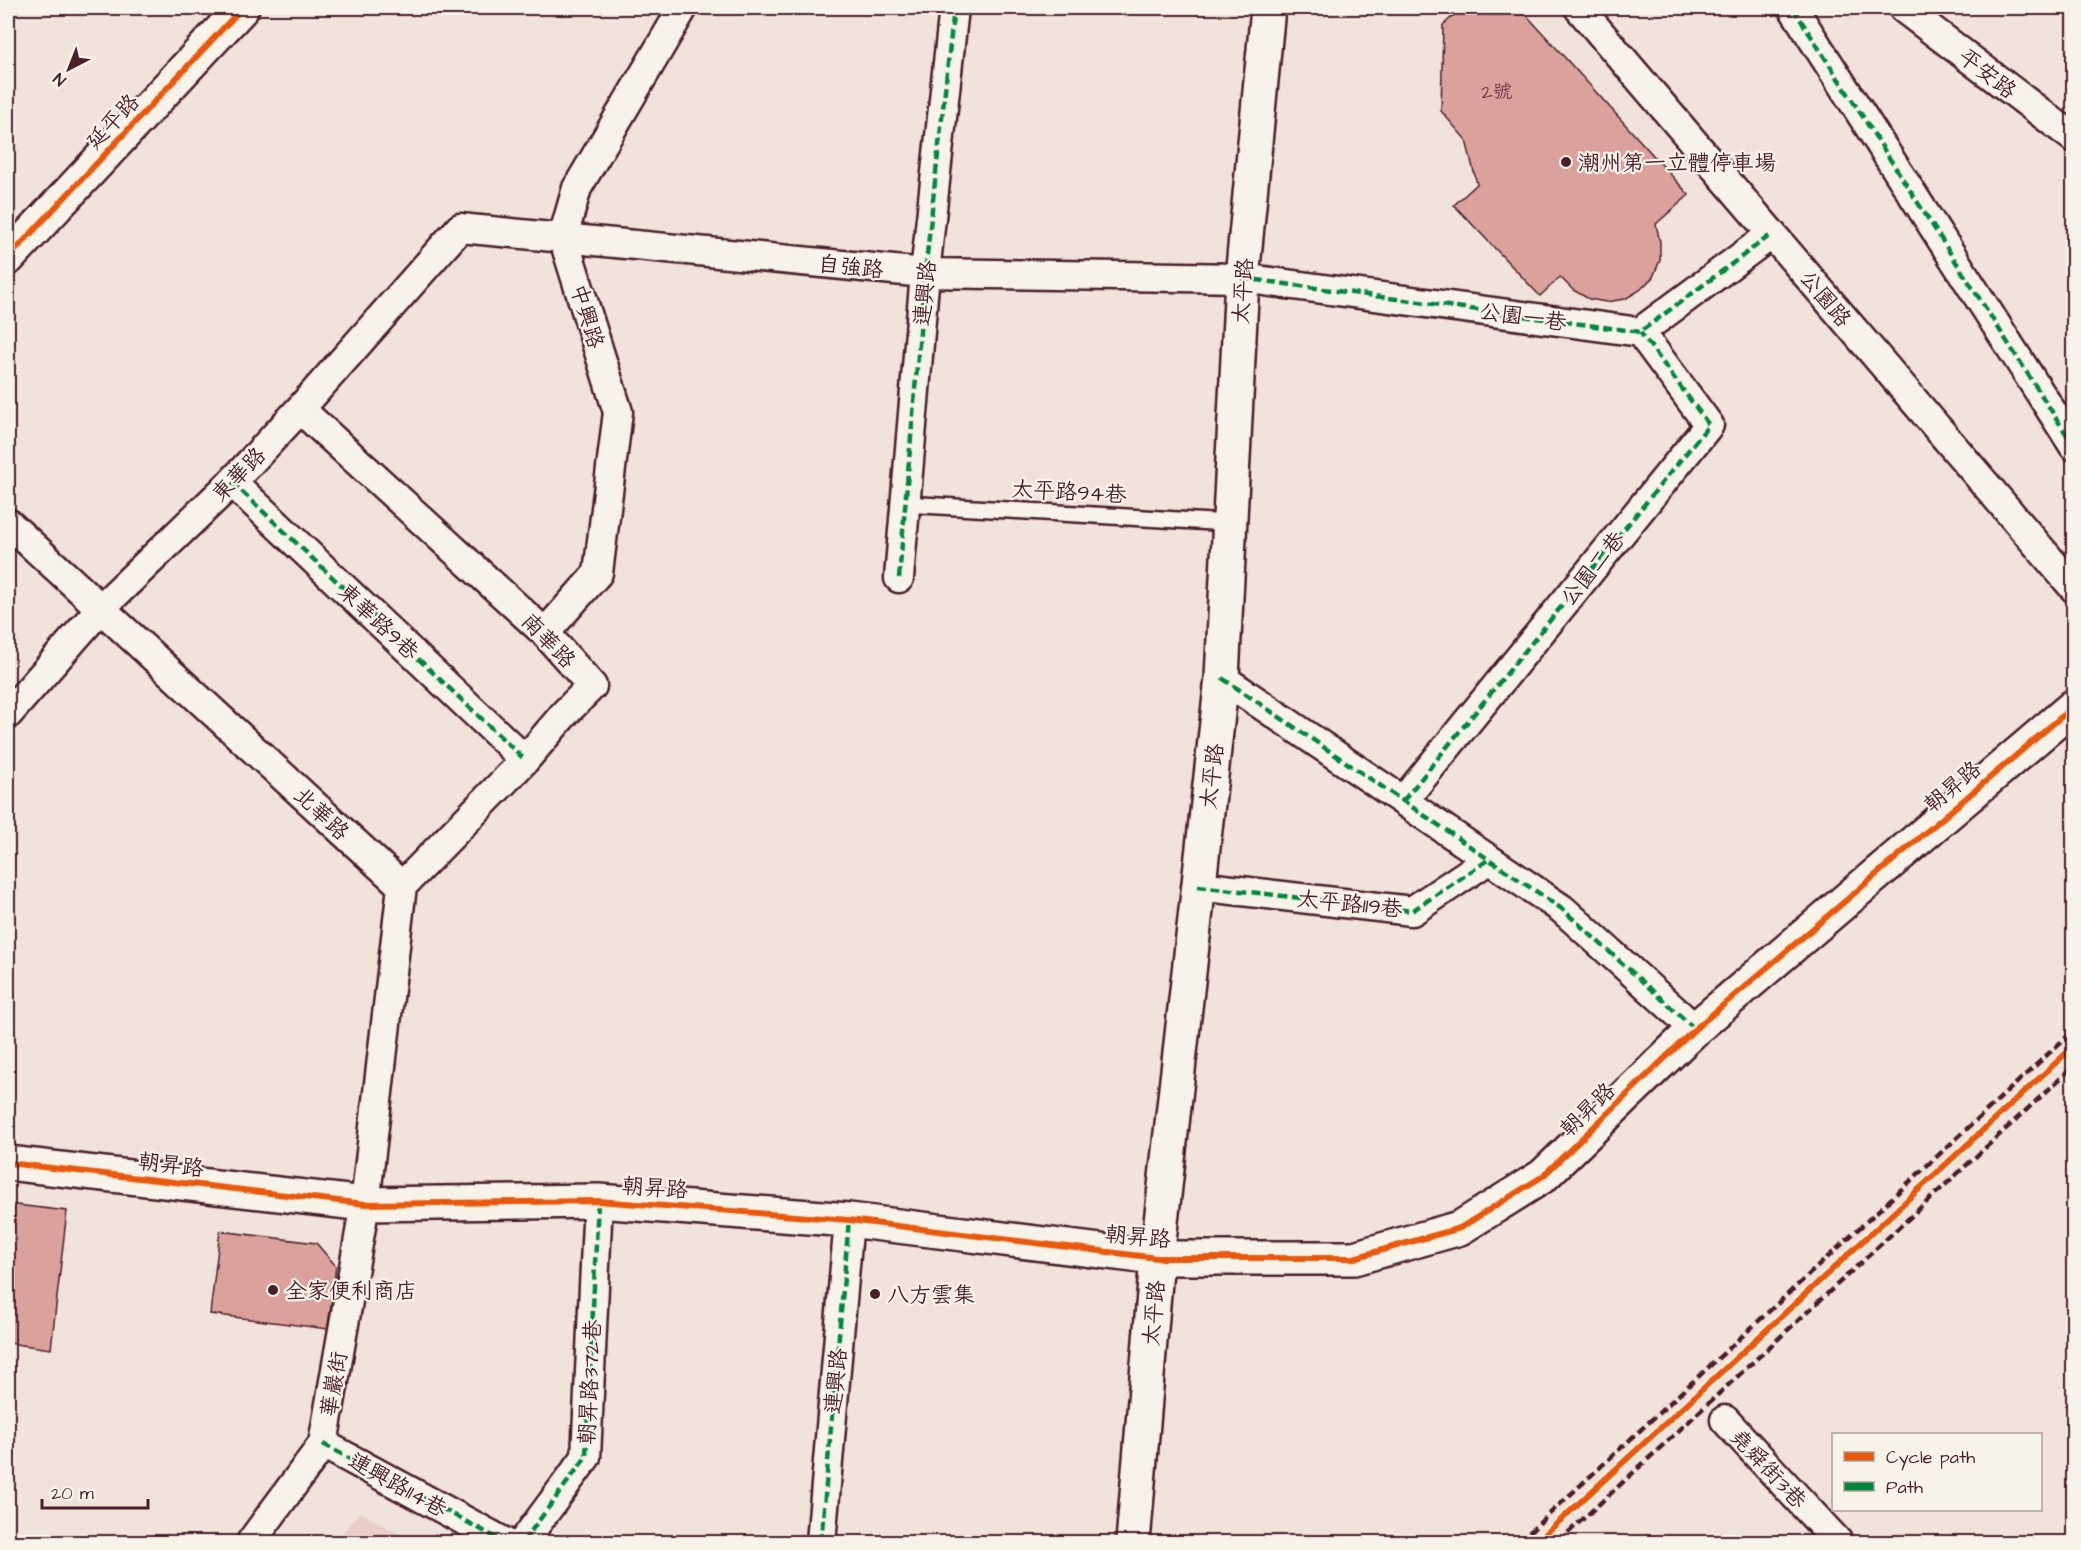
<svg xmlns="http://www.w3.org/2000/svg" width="2081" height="1550" font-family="'Architects Daughter','LXGW WenKai TC',sans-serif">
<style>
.built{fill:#eacfc7}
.building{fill:#dba19c;stroke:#4a1f2b;stroke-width:1.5}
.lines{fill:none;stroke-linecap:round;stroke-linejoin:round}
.lane-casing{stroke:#4a1f2b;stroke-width:20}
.street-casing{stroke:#4a1f2b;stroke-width:33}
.secondary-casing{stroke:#4a1f2b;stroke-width:38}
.lane{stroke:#f7f3e8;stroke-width:15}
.street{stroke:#f7f3e8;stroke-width:28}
.secondary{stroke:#f7f3e8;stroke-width:33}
.rail{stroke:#4a1f2b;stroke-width:4.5;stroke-dasharray:9 4.5;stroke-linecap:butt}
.quiet{stroke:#00873e;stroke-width:4.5;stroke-dasharray:9 4.5;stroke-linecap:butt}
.cycleway-casing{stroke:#f7f3e8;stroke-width:10}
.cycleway{stroke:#e8590c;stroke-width:6}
.poi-dot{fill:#4a1f2b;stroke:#f7f3e8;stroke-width:2}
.labels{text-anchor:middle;stroke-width:4.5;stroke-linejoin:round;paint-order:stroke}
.number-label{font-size:20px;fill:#6e4047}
.street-label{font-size:22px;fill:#4a1f2b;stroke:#f7f3e8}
.poi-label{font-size:22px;fill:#4a1f2b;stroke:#f7f3e8;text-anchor:start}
</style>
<rect width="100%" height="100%" fill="#f1e3d9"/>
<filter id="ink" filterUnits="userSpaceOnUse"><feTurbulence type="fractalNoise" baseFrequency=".0167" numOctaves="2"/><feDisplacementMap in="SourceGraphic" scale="12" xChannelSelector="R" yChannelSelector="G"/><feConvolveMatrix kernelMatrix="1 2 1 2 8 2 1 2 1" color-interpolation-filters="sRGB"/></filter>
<g filter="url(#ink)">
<path class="built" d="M360 1512 413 1542H335Z"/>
<path class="building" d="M1462 8H1520L1689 195 1656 224 1660 242V260L1653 277 1640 290 1625 299 1606 302 1589 299 1573 290 1560 277 1540 296 1454 205 1477 184 1466 140 1441 111 1443 25Z
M8 1204 67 1211 51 1349 8 1343Z
M220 1231 316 1243 336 1266 328 1329 210 1314Z"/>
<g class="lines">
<defs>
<path id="lane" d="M905 504 1229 523"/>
<path id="street" d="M1579 8 2074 588
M1793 8 2074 446
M1903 8 2074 138
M300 409 545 633 592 686 565 713 525 760 402 886
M232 482 525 760
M8 523 402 886 365 1204 323 1444 251 1542
M899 578 925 273 954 8
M545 633 598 573 618 412 563 237 577 188 683 8
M1222 678 1562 909 1695 1029
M8 714 101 608 232 482 300 409 460 228 925 273 1242 278 1640 332 1772 234
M1403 801 1709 425 1640 332
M1198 886 1412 911 1488 860
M1725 1420 1838 1542
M323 1444 504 1542
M523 1542 586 1457 598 1201
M821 1542 849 1220"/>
<path id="secondary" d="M8 258 242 8
M8 1163 365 1204 598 1201 849 1220 1157 1258H1354L1460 1228 1543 1176 1695 1029 2074 706
M1133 1542 1157 1258 1222 678 1242 278 1268 8"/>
</defs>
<use href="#lane" class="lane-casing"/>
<use href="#street" class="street-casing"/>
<use href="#secondary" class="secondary-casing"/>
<use href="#lane" class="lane"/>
<use href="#street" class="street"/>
<use href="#secondary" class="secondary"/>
<path class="rail" d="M1519 1542 2074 1030
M1558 1542 2074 1066"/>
<path class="quiet" d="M1793 8 2074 446
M1242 278 1640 332 1772 234
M232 482 525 760
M899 578 925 273 954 8
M1222 678 1562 909 1695 1029
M1403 801 1709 425 1640 332
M1198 886 1412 911 1488 860
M323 1444 504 1542
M523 1542 586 1457 598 1201
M821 1542 849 1220"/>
<defs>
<path id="cycleway" d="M8 258 242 8
M8 1163 365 1204 598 1201 849 1220 1157 1258H1354L1460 1228 1543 1176 1695 1029 2074 706
M1537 1542 2074 1046"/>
</defs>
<use href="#cycleway" class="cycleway-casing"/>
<use href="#cycleway" class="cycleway"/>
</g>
</g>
<g class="poi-dot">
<circle cx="1566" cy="162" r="6"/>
<circle cx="273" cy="1290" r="6"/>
<circle cx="875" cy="1294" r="6"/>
</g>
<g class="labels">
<g class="number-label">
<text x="1497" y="98">2號</text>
</g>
<g class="street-label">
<text transform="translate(1988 73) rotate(38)" y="8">平安路</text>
<text transform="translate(112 121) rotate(-47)" y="8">延平路</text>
<text transform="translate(851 266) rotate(6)" y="8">自強路</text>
<text transform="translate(1242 291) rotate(-86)" y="8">太平路</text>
<text transform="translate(924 293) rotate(-85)" y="8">連興路</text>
<text transform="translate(1826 298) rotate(50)" y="8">公園路</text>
<text transform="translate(588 316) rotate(73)" y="8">中興路</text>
<text transform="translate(1523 316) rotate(8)" y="8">公園一巷</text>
<text transform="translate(238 474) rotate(-46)" y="8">東華路</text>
<text transform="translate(1069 491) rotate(3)" y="8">太平路94巷</text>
<text transform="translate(1592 568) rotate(-51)" y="8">公園二巷</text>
<text transform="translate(379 621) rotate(43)" y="8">東華路9巷</text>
<text transform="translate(549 640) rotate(46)" y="8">南華路</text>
<text transform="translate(1211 776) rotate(-83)" y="8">太平路</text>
<text transform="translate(1952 786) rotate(-40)" y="8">朝昇路</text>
<text transform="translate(322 813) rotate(43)" y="8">北華路</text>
<text transform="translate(1350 903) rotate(6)" y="8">太平路119巷</text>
<text transform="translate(1587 1109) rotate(-44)" y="8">朝昇路</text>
<text transform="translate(171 1164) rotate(7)" y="8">朝昇路</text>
<text transform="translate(655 1187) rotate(4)" y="8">朝昇路</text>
<text transform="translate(1138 1236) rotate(5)" y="8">朝昇路</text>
<text transform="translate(1153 1313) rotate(-85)" y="8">太平路</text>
<text transform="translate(835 1381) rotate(-85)" y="8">連興路</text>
<text transform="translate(589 1382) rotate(-87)" y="8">朝昇路372巷</text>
<text transform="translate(333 1384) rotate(-80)" y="8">華巖街</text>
<text transform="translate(1769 1468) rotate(47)" y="8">堯舜街3巷</text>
<text transform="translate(398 1484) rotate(29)" y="8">連興路114巷</text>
</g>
<g class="poi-label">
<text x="1578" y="170">潮州第一立體停車場</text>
<text x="285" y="1298">全家便利商店</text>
<text x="887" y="1302">八方雲集</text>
</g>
</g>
<rect width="2081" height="1550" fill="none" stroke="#f7f3e8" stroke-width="30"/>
<rect x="15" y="15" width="2051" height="1520" fill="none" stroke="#4a1f2b" stroke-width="2" filter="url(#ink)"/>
<rect x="1832" y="1433" width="210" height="78" fill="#f7f3e8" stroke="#b29e9c" stroke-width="1.5"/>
<rect x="1844" y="1452" width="30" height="9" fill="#e8590c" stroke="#b29e9c" stroke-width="1.5"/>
<text x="1886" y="1463" font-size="18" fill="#4a1f2b">Cycle path</text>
<rect x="1844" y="1482" width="30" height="9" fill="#00873e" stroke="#b29e9c" stroke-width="1.5"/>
<text x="1886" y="1493" font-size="18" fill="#4a1f2b">Path</text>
<g transform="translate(69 69) rotate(222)" stroke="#f7f3e8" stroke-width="4.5" paint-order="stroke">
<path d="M0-4.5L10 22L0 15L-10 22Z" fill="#4a1f2b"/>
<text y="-9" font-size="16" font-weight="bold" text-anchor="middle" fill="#4a1f2b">N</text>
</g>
<path d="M42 1499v9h106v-9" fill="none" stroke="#4a1f2b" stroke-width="3"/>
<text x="51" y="1499" font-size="18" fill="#4a1f2b" stroke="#f7f3e8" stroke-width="4.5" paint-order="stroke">20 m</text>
</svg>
